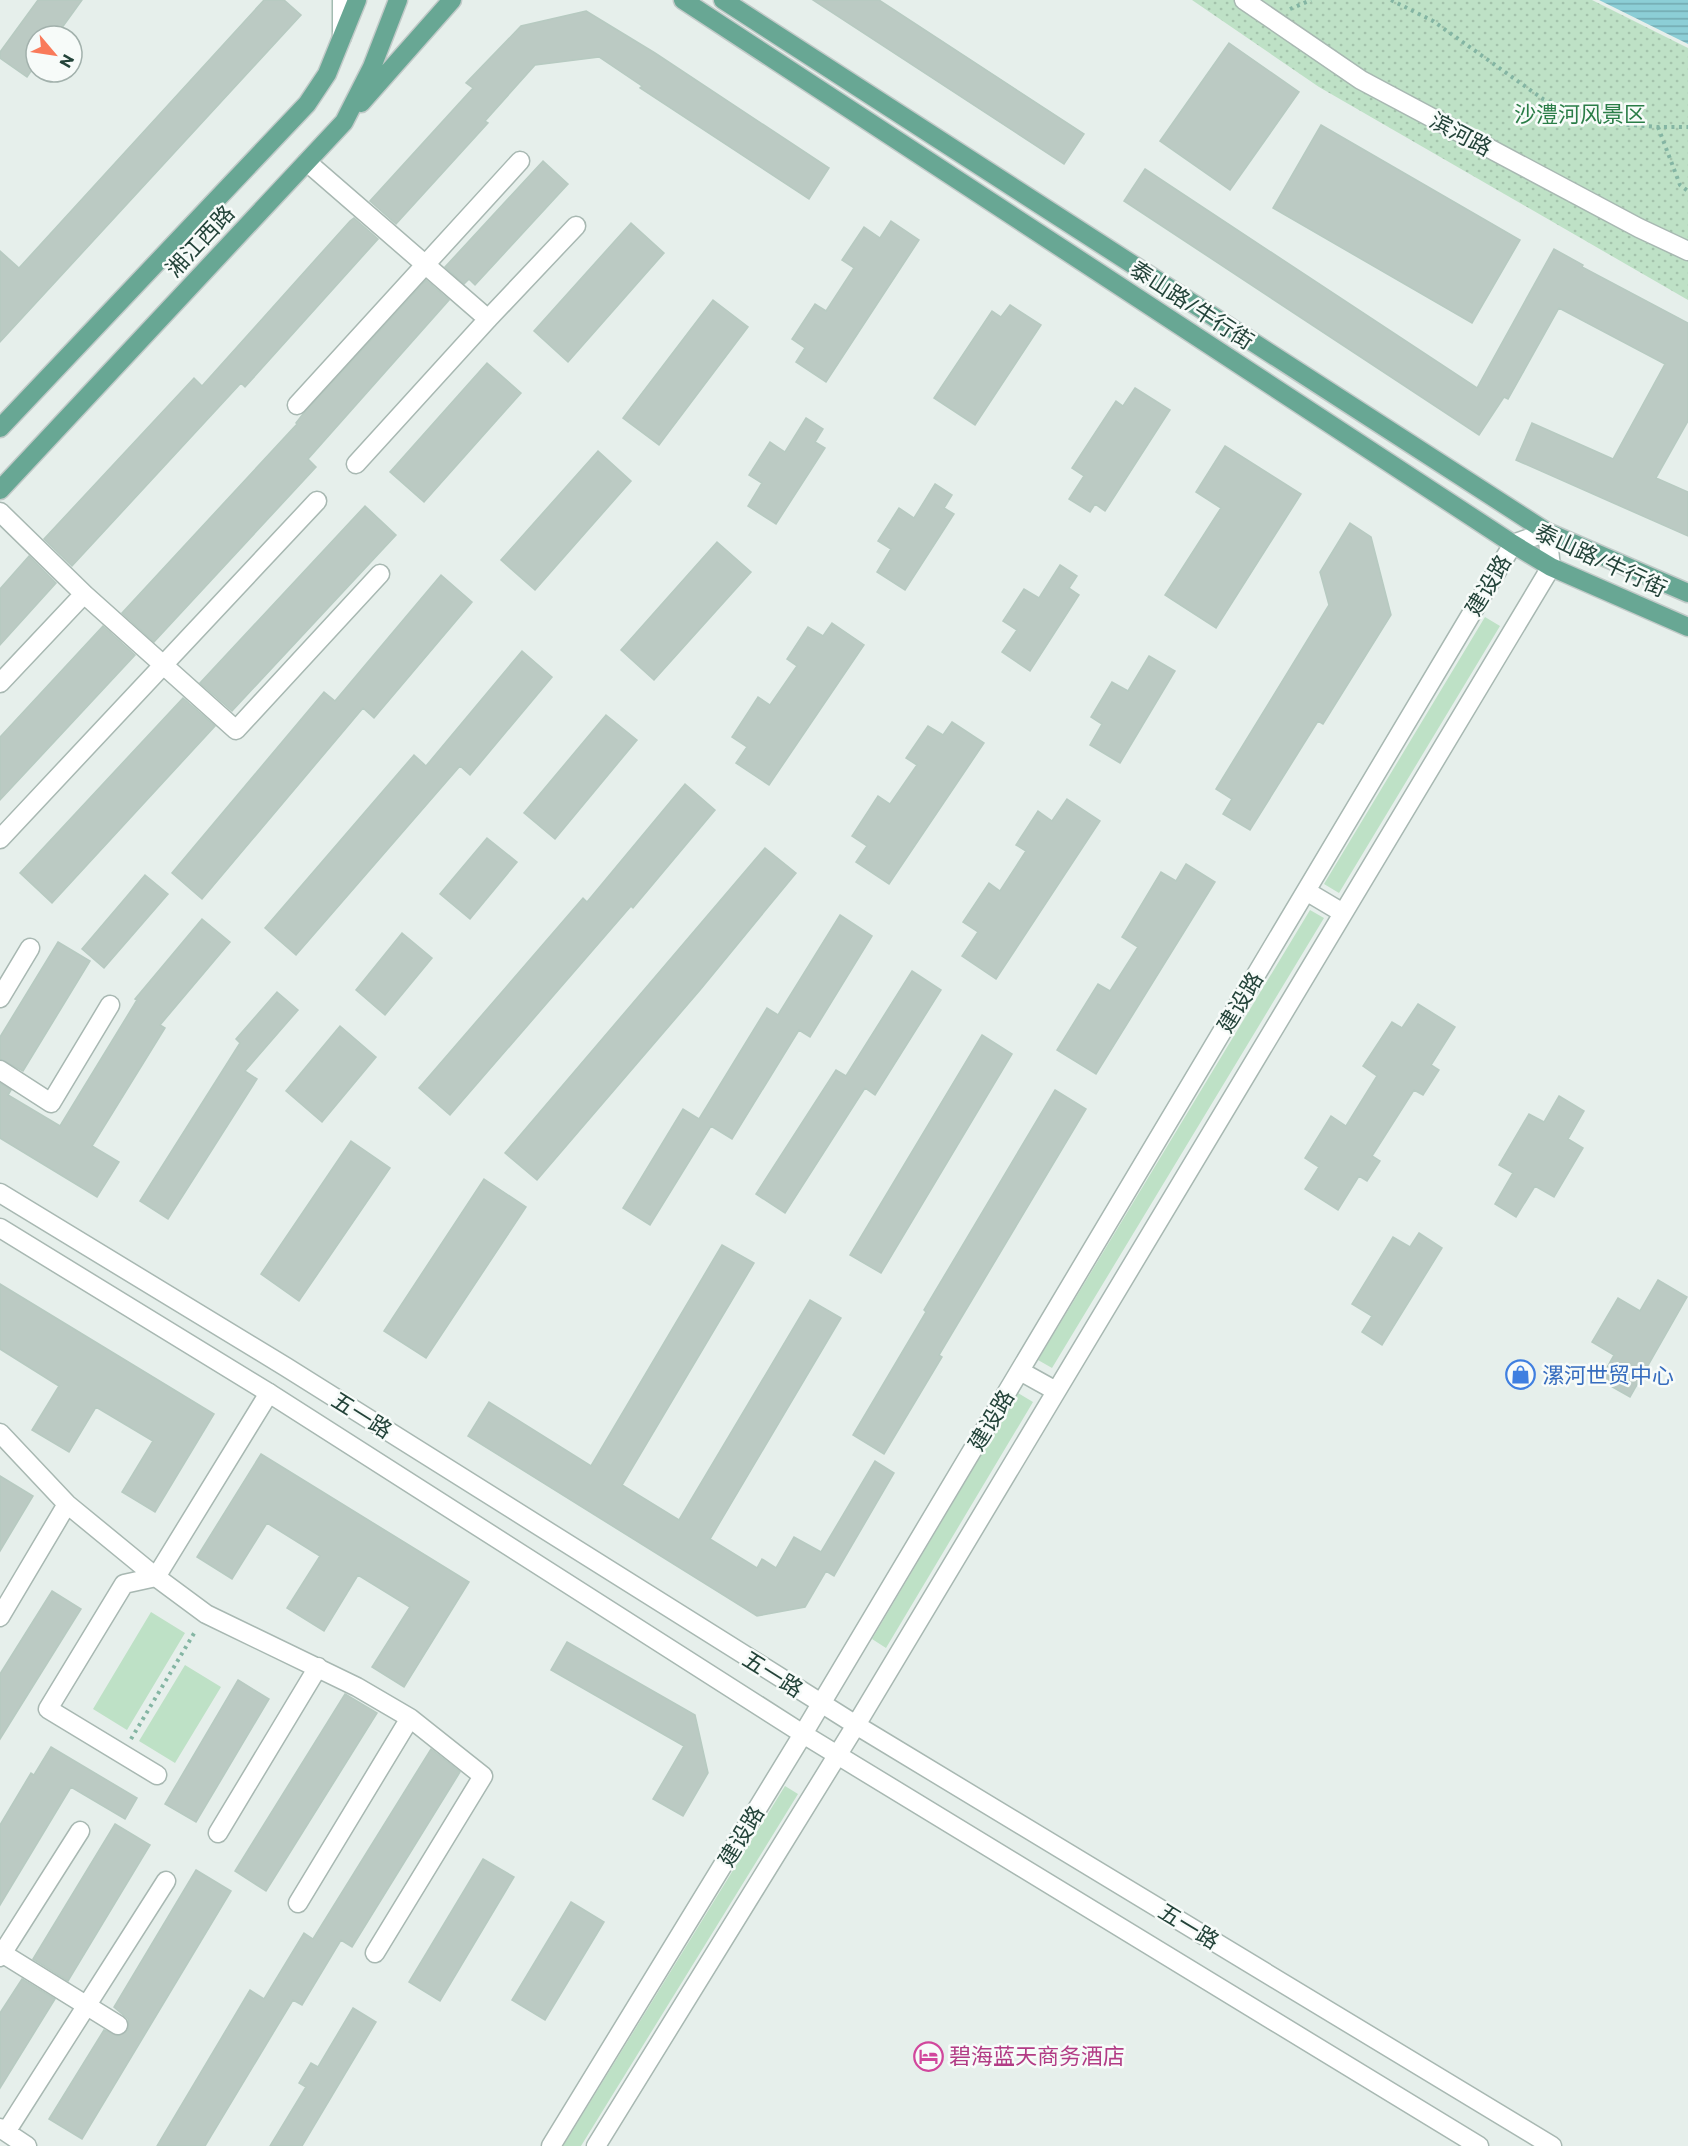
<svg xmlns="http://www.w3.org/2000/svg" width="1688" height="2146" font-family="Commissioner,'Noto Sans SC',sans-serif">
<style>
.green{fill:#bee1c6}
.park{fill:url(#park-dots)}
.water{fill:url(#water-rules)}
.building{fill:#bbcac3;stroke:#b7cac1;stroke-width:1.5}
.lines{fill:none;stroke-linecap:round;stroke-linejoin:round}
.minor-casing{stroke:#a8b8b2;stroke-width:21}
.tertiary-casing{stroke:#a8b8b2;stroke-width:21}
.secondary-casing{stroke:#a3bcb2;stroke-width:21}
.primary-casing{stroke:#c1cac8;stroke-width:21}
.path{stroke:#84b5a3;stroke-width:4;stroke-dasharray:3 4.5;stroke-linecap:butt}
.minor{stroke:#fff;stroke-width:18}
.tertiary{stroke:#fff;stroke-width:18}
.secondary{stroke:#fff;stroke-width:18}
.primary{stroke:#68a794;stroke-width:18}
.labels{text-anchor:middle;stroke-width:5;stroke-linejoin:round;paint-order:stroke}
.park-label{font-size:22px;fill:#2a7d47;stroke:#f7fbf9}
.street-label{font-size:22px;fill:#234339;stroke:#f7fbf9}
.shop-label{font-size:22px;fill:#366cbe;stroke:#f7fbf9;text-anchor:start}
.hotel-label{font-size:22px;fill:#b23c85;stroke:#f7fbf9;text-anchor:start}
</style>
<defs>
<pattern id="park-dots" width="8" height="8" patternUnits="userSpaceOnUse" patternTransform="scale(1.5)"><rect width="8" height="8" fill="#bee1c6"/><path d="M2 2h.1M6 6h.1" fill="none" stroke="#a3c2ab" stroke-width="1.8" stroke-linecap="round"/></pattern>
<pattern id="water-rules" width="6" height="5" patternUnits="userSpaceOnUse" patternTransform="scale(1.5)"><rect width="6" height="5" fill="#8cced6"/><path d="M0 2.5h6" fill="none" stroke="#72a9af"/></pattern>
</defs>
<rect width="100%" height="100%" fill="#e6efeb"/>
<path class="green" d="M1485 617 1500 626 1339 893 1324 884Z
M1310 910 1324 918 1052 1368 1038 1360Z
M1018 1393 1033 1402 886 1648 872 1639Z
M151 1612 185 1633 127 1730 93 1709Z
M185 1665 221 1687 175 1763 139 1741Z
M785 1786 798 1794 581 2146H563Z"/>
<path class="park" d="M1192 0H1592L1688 48V300L1319 87Z"/>
<path class="water" d="M1599 0H1688V44Z"/>
<path class="building" d="M38 0H82L56 36H36V64L27 77 0 58V52Z
M264 0H284L301 15 0 342V251L19 268Z
M813 0H879L1084 134 1064 164Z
M586 11 655 53 829 168 809 199 640 88 642 86 599 57 535 65 485 121 488 123 396 224 370 201 473 88 466 83 521 26Z
M1229 43 1299 92 1230 190 1160 141Z
M1321 125 1520 240 1472 323 1273 208Z
M543 161 568 184 475 285 469 279 464 284 445 267Z
M1145 169 1477 388 1554 249 1583 265 1582 267 1688 323V421L1656 478 1688 492V536L1516 460 1532 423 1613 459 1665 364 1559 308 1508 399 1504 397 1479 435 1124 201Z
M354 218 378 239 245 387 241 383 72 566 44 539 194 378 202 386 350 221Z
M891 221 919 240 826 382 796 362 805 348 792 339 815 304 826 311 854 268 842 260 864 227 880 238Z
M631 223 664 253 568 362 534 331Z
M426 280 449 300 308 459 316 467 154 642 122 613 297 424 296 423 303 414Z
M713 300 748 327 659 445 623 418Z
M1010 305 1041 325 975 425 934 398 992 311 1001 317Z
M487 363 521 393 424 502 390 472Z
M1135 388 1170 410 1105 511 1095 504 1090 512 1069 499 1084 476 1072 468 1116 401 1123 406Z
M806 418 823 429 815 442 825 448 776 524 748 506 762 483 749 475 770 442 785 452Z
M1225 446 1301 494 1216 628 1165 595 1221 508 1196 492Z
M598 451 631 481 535 590 501 560Z
M935 484 952 495 944 508 954 514 905 590 877 572 891 549 878 541 899 508 914 518Z
M365 506 396 535 232 711 200 683Z
M1350 523 1371 537 1391 615 1323 724 1318 721 1250 830 1223 814 1232 799 1216 789 1329 605 1320 572Z
M717 542 751 572 654 680 621 650Z
M29 556 56 583 0 645V589Z
M1060 565 1077 576 1069 588 1079 595 1030 671 1002 652 1017 630 1003 621 1024 589 1039 598Z
M441 575 472 602 374 718 363 708 202 899 172 873 324 692 335 701Z
M832 623 864 645 769 785 736 763 747 747 732 737 758 697 770 705 797 666 787 659 808 627 823 636Z
M103 626 135 655 0 800V737Z
M522 651 552 677 470 775 460 766 296 955 265 928 414 755 426 766Z
M1149 656 1175 671 1120 763 1090 745 1102 724 1091 717 1112 682 1128 691Z
M183 698 215 726 52 903 20 873Z
M606 715 637 740 555 839 524 813Z
M952 722 984 743 889 884 856 862 867 846 852 836 878 796 890 804 917 765 906 758 928 726 943 735Z
M685 784 715 810 633 908 631 906 450 1115 419 1088 583 898 587 902Z
M1067 799 1100 821 996 979 962 956 978 932 963 922 989 883 1000 891 1026 851 1016 845 1038 811 1052 821Z
M487 838 517 862 470 919 440 894Z
M765 848 796 873 700 990 537 1180 505 1153Z
M1186 864 1215 882 1096 1074 1057 1050 1098 984 1110 991 1138 947 1122 937 1161 872 1176 881Z
M145 875 168 894 104 968 82 949Z
M840 915 872 936 810 1037 799 1030 732 1139 711 1126 650 1225 623 1208 683 1109 699 1119 767 1008 778 1015Z
M202 919 230 942 160 1025 165 1028 92 1146 119 1162 97 1197 0 1138V1083L11 1090 8 1095 60 1126 137 1000 135 999Z
M402 933 432 958 385 1015 356 990Z
M58 942 90 961 23 1071 0 1059V1037Z
M912 971 941 990 875 1095 865 1088 785 1213 756 1194 836 1070 846 1076Z
M277 992 298 1010 245 1071 257 1079 168 1219 140 1201 240 1043 236 1039Z
M1418 1004 1455 1027 1431 1065 1439 1070 1423 1095 1414 1090 1372 1156 1380 1161 1367 1181 1359 1176 1338 1210 1305 1189 1319 1167 1305 1158 1331 1116 1346 1126 1377 1076 1363 1066 1392 1022 1402 1028Z
M340 1026 376 1057 322 1122 286 1091Z
M982 1035 1012 1054 881 1273 850 1255Z
M1055 1090 1086 1109 939 1355 942 1357 884 1454 853 1435 926 1312 924 1310Z
M1559 1096 1584 1111 1568 1139 1583 1148 1554 1197 1535 1186 1516 1217 1495 1204 1513 1173 1499 1165 1529 1114 1544 1122Z
M351 1141 390 1168 299 1301 261 1274Z
M484 1179 526 1207 426 1358 384 1331Z
M1419 1233 1442 1248 1382 1345 1362 1332 1372 1316 1352 1304 1393 1237 1410 1247Z
M722 1245 754 1263 622 1485 679 1520 810 1300 841 1318 710 1539 757 1568 762 1559 776 1568 794 1537 821 1552 875 1461 894 1473 834 1576 826 1571 805 1607 757 1616 468 1436 489 1402 591 1466Z
M1658 1280 1687 1297 1630 1397 1600 1380 1614 1355 1592 1342 1618 1298 1640 1311Z
M0 1284 214 1414 155 1512 122 1492 153 1441 96 1407 69 1452 32 1430 59 1386 0 1349Z
M261 1454 469 1582 404 1687 372 1667 410 1607 358 1575 324 1631 287 1608 320 1556 267 1523 232 1579 197 1557Z
M0 1476 33 1496 0 1551Z
M52 1591 81 1609 0 1739V1674Z
M567 1642 695 1715 708 1773 683 1816 653 1799 684 1746 551 1670Z
M238 1680 269 1699 196 1822 165 1804Z
M345 1694 377 1713 266 1891 235 1871Z
M51 1747 137 1798 125 1819 71 1787 0 1905V1825L31 1773 34 1775Z
M431 1749 460 1772 352 1947 341 1940 302 2005 293 2000 205 2146H157L250 1990 264 1999 304 1933 313 1939Z
M115 1824 150 1845 68 1981 33 1959Z
M483 1859 514 1877 440 2001 409 1982Z
M196 1870 231 1891 82 2139 49 2119 104 2030 118 2036 128 2030V2019L114 2007Z
M571 1902 604 1922 545 2020 512 2000Z
M22 1979 55 1999 0 2088V2013Z
M353 2008 376 2022 302 2146H270L306 2087 299 2083 311 2063 318 2067Z"/>
<g class="lines">
<defs>
<path id="minor" d="M1244 0 1361 80 1639 228 1688 251
M307 162 488 319
M297 405 520 161
M356 464 488 319 576 226
M0 512 84 594 236 730 380 574
M0 683 84 594
M0 839 317 501
M0 998 30 948
M0 1070 51 1103 110 1005
M0 1433 67 1504 156 1577 206 1614 357 1687 410 1718 483 1776 375 1953
M0 1617 67 1504
M157 1775 48 1709 124 1584 156 1577 269 1393
M218 1833 318 1667
M298 1903 410 1718
M0 1952 118 2025
M0 1957 80 1831
M0 2128 27 2146
M6 2132 166 1881"/>
<path id="tertiary" d="M1306 891 1343 913
M0 1193 286 1367 856 1725 1552 2146
M0 1228 269 1393 803 1734 1479 2146
M1020 1371 1056 1391
M551 2146 803 1734 1513 544 1547 532 1551 567 856 1725 596 2146"/>
<path id="secondary" d="M342 0V37"/>
<path id="primary" d="M683 0 1513 544 1551 567 1688 627
M723 0 1547 532 1688 593
M361 103 452 0
M0 428 307 104 327 74 357 0
M0 490 344 122 372 67 398 0"/>
</defs>
<use href="#minor" class="minor-casing"/>
<use href="#tertiary" class="tertiary-casing"/>
<use href="#secondary" class="secondary-casing"/>
<use href="#primary" class="primary-casing"/>
<path class="path" d="M1391 0 1433 21 1543 99 1603 123 1658 127H1688
M1290 9 1311 0
M1658 127 1680 185 1688 191
M131 1739 196 1630"/>
<use href="#minor" class="minor"/>
<use href="#tertiary" class="tertiary"/>
<use href="#secondary" class="secondary"/>
<use href="#primary" class="primary"/>
</g>
<defs>
<symbol id="shop-ring" viewBox="-11 -11 22 22"><circle r="9.5" fill="#f7fbf9" stroke="#3f7fe0" stroke-width="1.5"/><path d="M-5-2.5h2.3a2.7 3.5 0 0 1 5.4 0H5L5.5 6h-11ZM-1.5-2.5h3a1.5 2.3 0 0 0-3 0Z" fill="#3f7fe0"/></symbol>
<symbol id="hotel-ring" viewBox="-11 -11 22 22"><circle r="9.5" fill="#f7fbf9" stroke="#d1479c" stroke-width="1.5"/><path d="M-6-4.5h1.5V1H6V5H4.5V3h-9V5H-6ZM-4 0a1.8 1.8 0 1 1 3.6 0ZM.5 0V-2.5h3Q6-2.5 6 0Z" fill="#d1479c"/></symbol>
</defs>
<g fill-rule="evenodd">
<use href="#shop-ring" x="1504" y="1358" width="33" height="33"/>
<use href="#hotel-ring" x="912" y="2040" width="33" height="33"/>
</g>
<g class="labels">
<g class="park-label">
<text x="1580" y="122">沙澧河风景区</text>
</g>
<g class="street-label">
<text transform="translate(1461 134) rotate(28)" y="8">滨河路</text>
<text transform="translate(200 241) rotate(-47)" y="8">湘江西路</text>
<text transform="translate(1192 305) rotate(33)" y="8">泰山路/牛行街</text>
<text transform="translate(1601 560) rotate(25)" y="8">泰山路/牛行街</text>
<text transform="translate(1488 585) rotate(-59)" y="8">建设路</text>
<text transform="translate(1240 1002) rotate(-59)" y="8">建设路</text>
<text transform="translate(362 1415) rotate(32)" y="8">五一路</text>
<text transform="translate(991 1420) rotate(-59)" y="8">建设路</text>
<text transform="translate(773 1674) rotate(32)" y="8">五一路</text>
<text transform="translate(741 1836) rotate(-59)" y="8">建设路</text>
<text transform="translate(1189 1926) rotate(31)" y="8">五一路</text>
</g>
<g class="shop-label">
<text x="1542" y="1383">漯河世贸中心</text>
</g>
<g class="hotel-label">
<text x="949" y="2064">碧海蓝天商务酒店</text>
</g>
</g>
<g transform="translate(54 54) rotate(119)"><circle r="28" fill="#f7fbf9" stroke="#a2b1ac" stroke-width="1.5"/>
<path d="M0-4.5L10 22L0 15L-10 22Z" fill="#f97a5a"/>
<text y="-9" font-size="16" font-weight="bold" text-anchor="middle" fill="#234339">N</text>
</g>
</svg>
